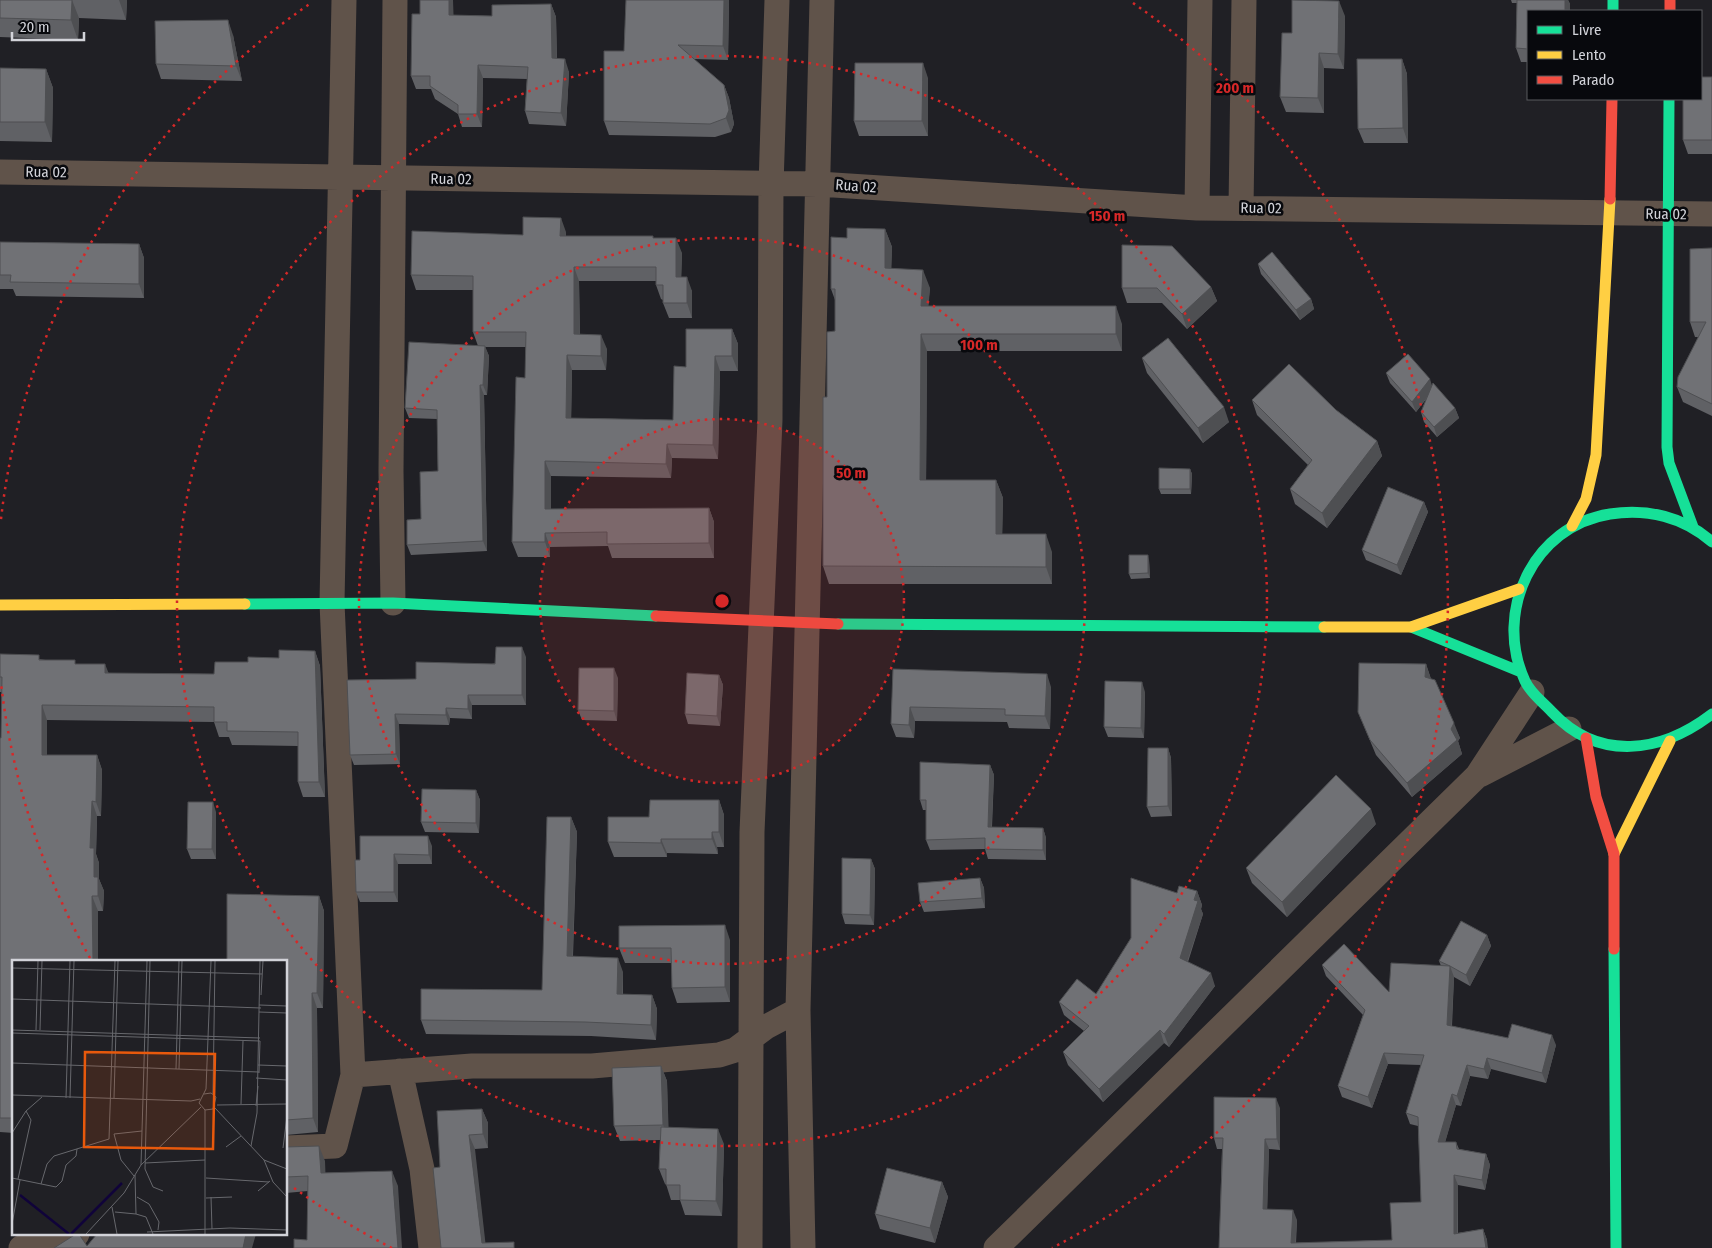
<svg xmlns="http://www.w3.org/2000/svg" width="1712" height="1248" font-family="'Fira Sans Condensed',sans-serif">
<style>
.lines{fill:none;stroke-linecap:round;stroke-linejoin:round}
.street{stroke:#60534a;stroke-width:25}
.fast{stroke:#16e098;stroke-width:11}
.slow{stroke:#ffcf43;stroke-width:11}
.jam{stroke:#f24e42;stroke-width:11}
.wall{fill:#606165}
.shaded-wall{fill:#4e4f52}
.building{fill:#707175;stroke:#4e4f52}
.ring{fill:none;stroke:#d62828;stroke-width:2.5;stroke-dasharray:2.5 5}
.labels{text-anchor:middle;stroke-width:5;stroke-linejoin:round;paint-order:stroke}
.street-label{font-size:15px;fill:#d2d3d9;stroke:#08090d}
.inset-river{fill:none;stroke:#10033a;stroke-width:2.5}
.inset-road{fill:none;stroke:#67686d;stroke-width:1}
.view{fill:#e8590c;fill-opacity:0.15;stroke:#e8590c;stroke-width:2.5}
.inset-edge{fill:none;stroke:#d2d3d9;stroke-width:2.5}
.centre{fill:#d62828;stroke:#08090d;stroke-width:2.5}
.ring-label{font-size:15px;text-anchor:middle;font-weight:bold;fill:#d62828;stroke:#08090d;stroke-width:5;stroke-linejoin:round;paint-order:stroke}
</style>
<rect width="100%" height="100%" fill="#202025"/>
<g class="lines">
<path class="street" d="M0 172 818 184 1197 208 1712 214
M1197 208 1200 0
M1241 208 1244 0
M393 603 391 471 395 0
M1480 775 1569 729
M400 1071 422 1169 431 1248
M353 1075 472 1066H592L719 1055 735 1050 766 1027 798 1010
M286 1148 335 1146 353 1075 332 603 344 0
M21 1248 77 1234
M750 1248 752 832 770 420 771 185 777 0
M803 1248 798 1010 822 0
M996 1248 1477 776 1532 692"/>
<path class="fast" d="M1613 0V11
M1669 99 1667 447 1669 463 1693 527
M1712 542C1684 517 1647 508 1610 514 1533 526 1493 612 1525 681 1531 694 1542 701 1552 712 1599 762 1661 753 1712 714
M245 604 393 603 656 616
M838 624 1324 627
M1411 627 1521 672
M1614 949 1616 1248"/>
<path class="slow" d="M1572 526 1586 499 1596 455 1610 199
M0 605 245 604
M1324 627H1411L1519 589
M1614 854 1670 741"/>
<path class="jam" d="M1670 0V11
M1610 199 1612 99
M656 616 838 624
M1586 738 1596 797 1614 854V949"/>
</g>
<path class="wall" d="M0 0H127L126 20 79 18 78 40 0 37Z
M420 0H453V15L492 16 551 4 556 17 557 59 569 72 566 126 529 124 525 111 527 79 483 78 482 127H462L458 114 435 99 431 89H416L411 76 420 14Z
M626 0H729L728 60 694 59 724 85 729 98 734 124 731 132 715 137 609 135 604 121 624 51Z
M1511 0H1568L1570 4 1528 11V62H1521L1516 48 1517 3H1512Z
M1345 16 1344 69 1324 68V113L1286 112 1280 97 1292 33Z
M233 35 242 81 161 79 156 64Z
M1402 59 1407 74 1408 143H1364L1358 129Z
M0 68 46 69 53 88 52 142 0 141Z
M1712 77V154H1688L1683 140Z
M928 78V136H859L854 121Z
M885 229 892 247 891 268 930 288 928 306 1122 324V351H927L926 480H996L1003 498 1002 534 1052 552V584H829L823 566 827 397 835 331V300L831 289 847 238Z
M566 232V236L654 238 682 253 681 277 692 291V318H669L663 303V300L661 299 656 285V281H579L580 335 607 349 606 370H572L571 418 673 420 686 367 732 329 738 344V371H720L718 459 672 458 671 478 551 476V509L709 508 714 522V558H612L608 546 550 547V557H518L512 542 525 378 526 347H485L489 356 487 395H484L487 551 411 555 407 545 421 519 438 471 437 419 409 418 405 408 478 346 473 332V290H416L411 275 523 235Z
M0 242 139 244 144 258V298L16 296 13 289H0Z
M1712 248V416L1683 402 1677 387 1698 337H1695L1690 322Z
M1258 264 1311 299 1314 309 1300 320 1261 274Z
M1211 287 1217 301 1187 329 1162 303H1127L1122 288Z
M1142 358 1229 422 1203 443 1147 373Z
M1386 373 1432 385 1455 408 1459 418 1437 437 1424 422 1421 412 1427 398 1416 412 1390 383Z
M1252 400 1336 410 1377 441 1382 456 1327 528 1295 504 1290 489 1308 465 1257 415Z
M1190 469 1192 474 1191 494H1161L1159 489Z
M1424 502 1428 512 1401 575 1366 560 1362 550Z
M1149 560 1150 578 1131 579 1129 574Z
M315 651 320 666 325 797H303L298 782V746L232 745 229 737H219L214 722 47 720V755H97L102 770 101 816H97L96 854 99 863V879L104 891 103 911H98V962H14V1133L0 1132V738H1L2 692H0V654L76 664 109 673 214 674 248 662 279 658Z
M526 657V705H472V719L450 718 449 725 399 724 400 764 354 765 350 755 416 679Z
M1426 664 1431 679 1460 738 1458 741 1462 754 1412 797 1376 755 1358 712Z
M893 669 1051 687 1050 729 1009 728 1007 722 915 721 914 738 896 737 891 724Z
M719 675 723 685 720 726 688 724 685 714Z
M618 678 617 721 582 720 578 710Z
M1145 692 1144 738 1108 737 1104 727Z
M1168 748 1171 758 1172 816 1151 817 1147 807Z
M990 765 994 775 992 827 1043 828 1046 838V860L988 859 985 849 930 850 926 840V810H923L920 800Z
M476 790 480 800 479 833 425 832 421 822Z
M719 800 724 815V847H717L718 854 667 853V857H614L608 842 649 817Z
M216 812V859H191L187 849Z
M571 817 577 832 573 956 623 972V994L652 995 657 1009 656 1040 591 1036 426 1034 421 1020 542 990Z
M1376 824 1287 917 1252 883 1246 868Z
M432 846V864H398V902H360L356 892 360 860Z
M871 859 875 869 874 925 845 924 842 914Z
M980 878 984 888 985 908 924 912 920 902Z
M1197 891 1202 905 1201 909 1203 914 1188 962 1215 986 1169 1047 1164 1043 1103 1102 1068 1065 1063 1052 1084 1031 1064 1015 1059 1002 1096 994 1177 893Z
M319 896 324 911 323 1008H317L318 1132 286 1135V962Z
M1487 935 1491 946 1470 986 1454 977 1452 1026 1508 1038 1556 1045 1546 1083 1491 1069 1488 1079 1470 1076 1461 1106 1456 1105 1445 1142H1456L1459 1149 1486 1154 1490 1165 1485 1190 1458 1185V1233L1483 1229 1487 1240 1219 1248 1222 1149H1217L1214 1138 1280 1108V1150L1269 1149 1267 1209 1297 1220 1296 1243 1392 1240 1421 1202 1418 1126 1410 1124 1406 1113 1421 1065 1388 1064 1372 1108 1342 1097 1338 1086 1363 1015 1326 976 1322 965 1389 992 1441 966 1439 961Z
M730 940V1002L677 1003 672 988V963H625L619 948Z
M661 1066 667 1081 668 1127 724 1144 722 1216 685 1215 680 1200H671L666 1184H665L659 1169 660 1140 620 1141 614 1126Z
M482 1109 488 1123V1148L475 1149 441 1248 440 1167Z
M286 1147 325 1161V1173L398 1186 307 1240 308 1191 286 1193Z
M942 1182 948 1197 935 1243 880 1229 875 1214Z"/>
<path class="shaded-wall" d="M72 0 79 18 78 40 71 20Z
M119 0H127L126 20Z
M449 0H453L454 28 449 15Z
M724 0H729L728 60 723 46Z
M1565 0H1568L1570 4V11H1565Z
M1339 1 1345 16 1344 69 1338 54Z
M551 4 556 17 557 71 552 58Z
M228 20 233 35 242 81 236 66Z
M1319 53 1324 68V113L1318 98Z
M565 59 569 72 566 126 561 113Z
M1402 59 1407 74 1408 143 1403 128Z
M923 63 928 78V136L922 121Z
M478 65 483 78 482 127 477 114Z
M46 69 53 88 52 142 45 122Z
M724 85 729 98 734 124 731 132 726 118Z
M561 218 566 232 565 250 560 236Z
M885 229 892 247 891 285 885 268Z
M676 238 682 253 681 291 676 277Z
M139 244 144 258V298L139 284Z
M574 267 579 281 580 349 574 334Z
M923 270 930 288 927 324 921 306Z
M687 277 692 291V318L687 303Z
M1211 287 1217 301 1187 329 1182 314Z
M1311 299 1314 309 1300 320 1296 310Z
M1116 306 1122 324V351L1116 334Z
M732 329 738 344V371L732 356Z
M921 334 927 351 926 498 920 480Z
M601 335 607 349 606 370 601 356Z
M485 346 489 356 487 395 483 385Z
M567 355 572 370 571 432 566 418Z
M715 356 720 371 718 459 713 445Z
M1430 379 1433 389 1416 412 1412 402Z
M480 385 484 395 487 551 483 541Z
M1224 407 1229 422 1203 443 1198 428Z
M1455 408 1459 418 1437 437 1434 427Z
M1377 441 1382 456 1327 528 1322 513Z
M667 444 672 458 671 478 666 464Z
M545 461 551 476V524L545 509Z
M1190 469 1192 474 1191 494 1190 489Z
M996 480 1003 498 1002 551 996 534Z
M1424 502 1428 512 1401 575 1397 565Z
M709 508 714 522V558L709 543Z
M545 533 550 547V557L545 542Z
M1046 534 1052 552V584L1046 567Z
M1148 555 1149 560 1150 578 1148 573Z
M522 647 526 657V705L522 695Z
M315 651 320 666 325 797 319 782Z
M105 664 111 679 105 673Z
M1426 664 1431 679 1425 677Z
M614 668 618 678 617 721 614 711Z
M1047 674 1051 687 1050 729 1045 716Z
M719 675 723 685 720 726 717 716Z
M1142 682 1145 692 1144 738 1141 728Z
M468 695 472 705V719L468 709Z
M42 705 47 720V769L42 755Z
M910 707 915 721 914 738 909 725Z
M446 708 450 718 449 725 446 715Z
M395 714 399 724 400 764 396 754Z
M1454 723 1460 738 1458 741 1462 754 1412 797 1407 783 1451 729Z
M1168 748 1171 758 1172 816 1168 806Z
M97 755 102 770 101 816 96 802Z
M990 765 994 775 991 837 988 827Z
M476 790 480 800 479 833 476 823Z
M719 800 724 815V847L719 832Z
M92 801 97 816 96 854 99 863V879L104 891 103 911 98 896 94 877 90 848Z
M213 802 216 812V859L212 849Z
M1371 809 1376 824 1287 917 1282 902Z
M571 817 577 832 572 970 567 956Z
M1043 828 1046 838V860L1043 850Z
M712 832 717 847 718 854 712 839Z
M428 836 432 846V864L429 855Z
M661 839 667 853V857L661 843Z
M394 854 398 864V902L394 892Z
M871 859 875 869 874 925 870 915Z
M980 878 984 888 985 908 982 898Z
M1197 891 1202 905 1201 909 1203 914 1184 971 1180 958Z
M92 896 98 911V962H93Z
M319 896 324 911 323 1008 317 993Z
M725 925 730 940V1002L725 987Z
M1487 935 1491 946 1470 986 1466 975Z
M618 958 623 972 622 1008 617 994Z
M1450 966 1454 977 1451 1035 1447 1025Z
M1211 973 1215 986 1169 1047 1164 1034Z
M312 993 317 1008 318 1132 313 1118Z
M652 995 657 1009 656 1040 651 1025Z
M1160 1030 1164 1043 1103 1102 1099 1089Z
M1552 1035 1556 1045 1546 1083 1542 1073Z
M1384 1053 1388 1064 1372 1108 1368 1097Z
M1487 1058 1491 1069 1488 1079 1484 1069Z
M1467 1065 1470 1076 1461 1106 1457 1096Z
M661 1066 667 1081 669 1139 663 1125Z
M1452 1094 1456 1105 1442 1153 1438 1142Z
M1276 1098 1280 1108V1150L1277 1139Z
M482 1109 488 1123V1148L483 1134Z
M718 1129 724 1144 722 1216 716 1201Z
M469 1135 475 1149 486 1248 482 1243Z
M1265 1139 1269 1149 1267 1219 1263 1209Z
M319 1146 325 1161 326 1188 321 1173Z
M1486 1154 1490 1165 1485 1190 1482 1180Z
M392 1171 398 1186 402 1248H398Z
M1454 1175 1458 1185 1457 1245 1454 1234Z
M942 1182 948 1197 935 1243 930 1228Z
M1293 1210 1297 1220 1295 1248 1291 1243Z
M1483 1229 1487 1240 1488 1248H1486Z
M246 1234H256L252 1248H243Z"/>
<path class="building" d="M0 0H72L71 20 0 18Z
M420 0H449V15L492 16V5L551 4 552 58 565 59 561 113 525 111 528 67 478 65 477 114H458V105L430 86V76H411L412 14H420Z
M626 0H724L723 46 678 45 724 85 729 110 726 118 710 124 604 121V51H624Z
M1292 0 1339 1 1338 54 1319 53 1318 98 1280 97 1282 33H1292Z
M1517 0H1565V11H1528V49L1516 48Z
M228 20 236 66 156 64 155 21Z
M1357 59H1402L1403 128 1358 129Z
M855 63H923L922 121H854Z
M0 68 46 69 45 122H0Z
M1701 77H1712V140H1683V99H1701Z
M523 217 561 218 560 236H653V238H676V277H687V303H663V285H656V267H574V334L601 335V356L567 355 566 418 673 420 674 366 686 367V329H732V356H715L713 445 667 444 666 464 545 461V509L709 508V543L607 544V532L545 533V542H512L516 377 525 378 526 332H473V276L411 275 412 231 523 235Z
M847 228 885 229V268L923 270 921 306H1116V334H921L920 480H996V534H1046V567L823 566V397H827V332L835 331V289H831V237L847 238Z
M0 242 139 244V284L10 282 11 275H0Z
M1122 245 1172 246 1211 287 1182 314 1157 288H1122Z
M1712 248V404L1677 387 1678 377 1706 322H1690V249Z
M1272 252 1311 299 1296 310 1258 264Z
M1168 338 1224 407 1198 428 1142 358Z
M409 342 485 346 483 385H480L483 541 407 545V520L421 519 420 472 438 471 437 410 405 408Z
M1408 354 1430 379 1412 402 1386 373Z
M1289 364 1336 410 1377 441 1322 513 1290 489 1312 460 1252 400Z
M1433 383 1455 408 1434 427 1421 412Z
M1159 468 1190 469V489H1159Z
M1388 487 1424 502 1397 565 1362 550Z
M1129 555H1148V573L1129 574Z
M496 647H522V695H468V709L446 708V715L395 714 396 754 350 755 347 680 416 679V662L495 664Z
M279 650 315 651 319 782H298V732L227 731V722H214V707L42 705V755H97L96 802 92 801 90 848H94V877H98V896H92L93 962H14V1118H0V738H1L2 677H0V654L39 655V660H75V664H105V673L214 674 215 662H248V657L279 658Z
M1359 663 1426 664 1425 677 1435 680 1454 723 1451 729 1457 740 1407 783 1370 740 1358 712Z
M579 668H614V711L578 710Z
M893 669 1047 674 1045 716 1005 715V709L910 707 909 725 891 724Z
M687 673 719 675 717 716 685 714Z
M1105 681 1142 682 1141 728 1104 727Z
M1148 748H1168V806L1147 807Z
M920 762 990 765 988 827 1043 828V850L985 849V838L926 840V800H920Z
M1336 775 1371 809 1282 902 1246 868Z
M422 789 476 790V823L421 822Z
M650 800H719V832H712V839H661V843L608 842V817H649Z
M188 802H213L212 849H187Z
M547 817H571L567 956 618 958 617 994 652 995 651 1025 585 1022 421 1020V989L542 990Z
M360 836H428L429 855 394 854V892H356L355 860H360Z
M842 858 871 859 870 915 842 914Z
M980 878 982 898 920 902 918 883Z
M1131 878 1177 893 1179 886 1197 891 1194 900 1198 901 1180 958 1211 973 1164 1034 1160 1030 1099 1089 1063 1052 1089 1026 1059 1002 1077 979 1096 994 1131 938Z
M227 894 319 896 317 993H312L313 1118 286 1120V962H227Z
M1461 921 1487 935 1466 975 1450 966 1447 1025 1508 1038 1512 1024 1552 1035 1542 1073 1487 1058 1484 1069 1467 1065 1457 1096 1452 1094 1438 1142H1456L1457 1149 1486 1154 1482 1180 1454 1175V1234L1483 1229 1486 1248H1219L1223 1138H1214V1097L1276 1098 1277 1139H1265L1263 1209 1293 1210 1291 1243 1392 1240 1390 1203 1421 1202 1418 1117 1406 1113 1424 1055 1384 1053 1368 1097 1338 1086 1365 1010 1322 965 1344 944 1389 992 1391 963 1450 966 1439 961Z
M725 925V987L672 988 671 948H619V926Z
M661 1066 663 1125 614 1126 612 1068Z
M482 1109 483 1134 469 1135 482 1243 514 1242V1248H441L433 1168 440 1167 437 1111Z
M661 1127 718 1129 716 1201 680 1200V1185H666V1169H659Z
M319 1146 321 1173 392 1171 398 1248H294V1239L307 1240 308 1176 286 1177V1147Z
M887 1168 942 1182 930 1228 875 1214Z
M76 1234H79L87 1246 97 1234H246L243 1248H54Z"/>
<circle cx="722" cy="601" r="182" fill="#d62828" fill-opacity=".12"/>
<g class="ring">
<circle cx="722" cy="601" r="182"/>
<circle cx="722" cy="601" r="363"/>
<circle cx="722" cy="601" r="545"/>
<path d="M392 1248A726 726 0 0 1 290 1185M90 958A726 726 0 0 1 1 683M1 519A726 726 0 0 1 311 3M1133 3A726 726 0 0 1 1052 1248"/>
</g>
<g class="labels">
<g class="street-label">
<text transform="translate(46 172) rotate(1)" y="5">Rua 02</text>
<text transform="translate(451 179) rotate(1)" y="5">Rua 02</text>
<text transform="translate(856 186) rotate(4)" y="5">Rua 02</text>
<text transform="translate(1261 208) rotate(1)" y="5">Rua 02</text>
<text transform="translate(1666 214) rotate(1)" y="5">Rua 02</text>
</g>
</g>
<g transform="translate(12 960)">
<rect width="275" height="275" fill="#202025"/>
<path class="inset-river" d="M8 235 57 274M59 274 110 223"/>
<path class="inset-road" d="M138 1 133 209 141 227 151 231M0 8 250 14M249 35 251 1M0 39 249 48M247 45 275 46M247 52 275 53M0 70 248 78M24 70 26 1M28 70 30 1M0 73 248 81M0 103 247 112M246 105 275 106M164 109 167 1M167 109 170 1M247 113 248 81M244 118 275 120M192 134 199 133 204 137 201 149 193 150 187 143 194 129 199 1M201 134 203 1M0 135 179 141 188 139M54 138 58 1M58 138 62 1M102 138 106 1M229 144 231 81M205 145 275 144M244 146 246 126M203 148 252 200 275 209M193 150V274M0 173 14 151M102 174 109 200 122 216M102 174 130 171M239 186 245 153 248 1M214 187 229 176M271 188 275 156M252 200 261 222 275 237M133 203 193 200M129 205 135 1M123 215 124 254 134 257 141 274M0 218 44 227 50 221 54 205 64 196 65 189M194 218 257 222M6 219 19 160 14 151 30 137M29 224 35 204 42 196 97 179 103 1M246 231 258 221M125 237 137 244 147 262 146 270M199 237 200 269M194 238 220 237M100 247 105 274M103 252 124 254M0 264 8 220M135 272 218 268 275 270M74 274 112 233 129 205 189 147"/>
<path class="view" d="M73 92 203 94 201 189 72 187Z"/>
<rect width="275" height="275" class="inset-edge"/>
</g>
<circle cx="722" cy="601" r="8" class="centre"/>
<g class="ring-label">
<text x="1235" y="93">200 m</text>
<text x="1107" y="221">150 m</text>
<text x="979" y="350">100 m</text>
<text x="851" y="478">50 m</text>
</g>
<rect x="1527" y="10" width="175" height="90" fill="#08090d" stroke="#595a5f"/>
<rect x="1537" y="26" width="25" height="8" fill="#16e098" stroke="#595a5f"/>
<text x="1572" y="35" font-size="15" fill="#d2d3d9">Livre</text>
<rect x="1537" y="51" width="25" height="8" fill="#ffcf43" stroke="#595a5f"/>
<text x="1572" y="60" font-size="15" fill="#d2d3d9">Lento</text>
<rect x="1537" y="76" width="25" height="8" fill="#f24e42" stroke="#595a5f"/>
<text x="1572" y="85" font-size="15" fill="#d2d3d9">Parado</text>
<path d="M12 32v8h72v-8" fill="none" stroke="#d2d3d9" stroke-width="2.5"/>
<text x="20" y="32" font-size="15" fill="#d2d3d9" stroke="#08090d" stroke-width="4" paint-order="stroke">20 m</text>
</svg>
